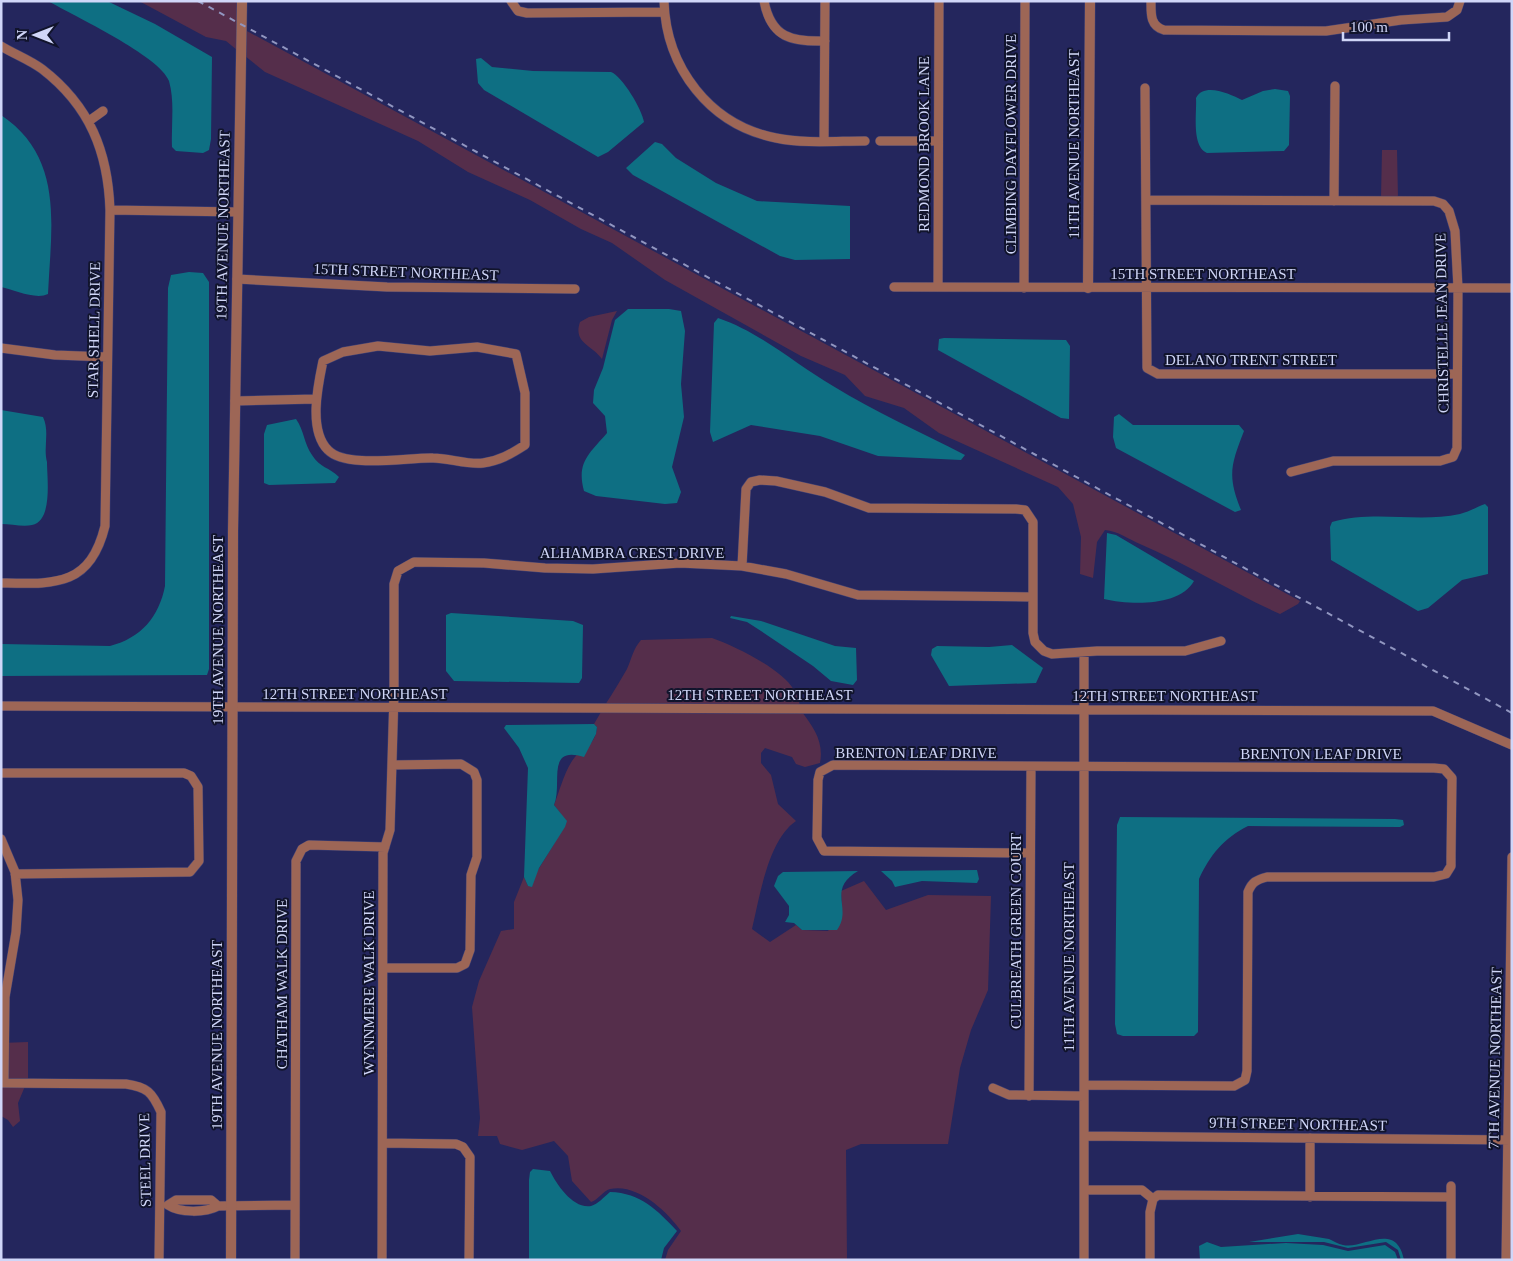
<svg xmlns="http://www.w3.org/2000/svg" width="1513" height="1261" font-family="'Times New Roman',serif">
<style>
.green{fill:#552e4b}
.water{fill:#0e6f83}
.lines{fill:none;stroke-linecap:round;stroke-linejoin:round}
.minor-casing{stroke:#404276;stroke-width:10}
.tertiary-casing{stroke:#404276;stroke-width:11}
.minor{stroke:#9d6656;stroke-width:9}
.tertiary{stroke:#9d6656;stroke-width:10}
.rail{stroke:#9196c0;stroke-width:2;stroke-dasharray:6 6;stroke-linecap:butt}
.labels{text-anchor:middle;stroke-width:4;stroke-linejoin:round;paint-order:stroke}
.street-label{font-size:15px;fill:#d0d6f8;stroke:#11142c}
</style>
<rect width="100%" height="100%" fill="#24265d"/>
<path class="green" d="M139 1H238L237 50 226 41 206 37Z
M245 30 1300 601 1298 604 1280 614C1233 593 1189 565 1140 544 1128 539 1118 531 1105 530L1097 542 1093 578 1080 574 1081 537 1073 504 1058 487 939 433 904 408 865 396 845 375 801 356 665 280 612 243 581 229 530 200 468 172 418 141 265 72 245 56Z
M1382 150H1397L1398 198H1381Z
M617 311 612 320 602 359C591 344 573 343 580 322L589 317Z
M712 638C735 646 782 669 794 690 797 694 798 700 800 705H605C613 693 620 681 627 669 632 658 633 649 641 640Z
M601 712H802C814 728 824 742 820 763L805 767 796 764 792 757 765 748 761 753V763L771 775 778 804 796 821C768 840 760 896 752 929L770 942 796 925 802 930 828 931 842 911 841 891 864 881 886 910 928 895 991 896 988 990 971 1030 960 1068 948 1144H861L846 1150 847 1260H665L668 1250 681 1231C667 1211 637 1183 610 1189 603 1191 598 1200 591 1202L572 1181 568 1156 554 1141 522 1150 500 1144 497 1136H478L480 1118 472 1007 479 981 501 931 514 929V902L524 877 528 886 554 844 561 814 554 805C560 790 565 769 575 757 584 746 595 747 597 727L594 724Z
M28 1042V1079L18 1103 20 1121 13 1127 8 1120 1 1116V1043Z"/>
<path class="water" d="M48 1H107L155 24 212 57 211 139 209 150 203 153 176 151 172 147C171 125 175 102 169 81 160 56 74 16 48 1Z
M481 58 492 67 533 71 611 72C622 76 642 109 644 122L608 152 598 157 484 90 478 83 476 59Z
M1275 89 1288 91 1290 96 1289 145 1284 151 1207 153C1191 146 1197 113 1196 98 1204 82 1230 94 1242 100L1263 91Z
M1 115C65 158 51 227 48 294 36 300 14 290 1 287Z
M655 142 662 144 676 158 716 183 757 201 850 206V259L795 260 780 256 633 175 626 168Z
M189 272 203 273 209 282V669L207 675 1 676V644L110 646C141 638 159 617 165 586L168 288 171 275Z
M628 309H669L681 311 685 331 681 384 684 417 672 467 681 492 677 503 665 504 596 496 584 491C576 462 590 453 607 433L605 416 593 403 594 390 603 368 615 320Z
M718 318C760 332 795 364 833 386 875 412 921 432 965 455L961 460 878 456 820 436 751 425 713 442 710 432 714 323Z
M944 338 1066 340 1070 346 1069 419 1061 418 938 350 939 339Z
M1 410 43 417C50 432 43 447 47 462 47 478 53 521 32 525 23 527 11 524 1 524Z
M1119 414 1133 425H1239L1244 431C1231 465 1227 475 1241 510L1235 512 1116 448 1113 437 1114 417Z
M296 419C304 430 304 444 312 455 320 468 329 467 339 477L335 483 269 485 264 483V434L267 425Z
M1485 504 1488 507V574L1462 580 1428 608 1418 611 1331 560 1330 527 1332 522C1374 510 1418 523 1460 514 1468 512 1477 507 1485 504Z
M1107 533 1116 535 1194 581C1179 607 1130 605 1104 599Z
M451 613 573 621 583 625 582 678 579 683 454 681 446 671V615Z
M731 616 761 621 835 646 856 648 857 680 853 685 831 681 813 666 761 631 747 622 730 618Z
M1012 645 1043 668 1036 683 949 686 931 655 932 649 937 646 989 647Z
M594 724 597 727 596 734 584 757C545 745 563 784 554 805L567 821 565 827 539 868 532 887 528 886 524 877 528 768 519 748 504 728 506 725Z
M1120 817 1395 819 1403 820 1404 825 1400 827 1248 826C1224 838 1210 855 1199 879L1198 1032 1194 1036H1123L1117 1034 1115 1024 1117 825Z
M977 870 979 879 977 883 922 881 895 887 892 881 881 871Z
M858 871C826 890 853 908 837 930H802L794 923 785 922 789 915V906L774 886 778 876 783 872Z
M533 1169 550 1171C557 1185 573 1209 591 1206 598 1204 604 1197 610 1192 641 1193 657 1210 677 1231L664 1248 661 1260H529V1180L530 1172Z
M1298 1234C1308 1236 1319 1237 1329 1239 1334 1241 1338 1244 1343 1245 1363 1250 1396 1220 1404 1260H1401L1398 1250 1386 1242 1348 1248 1324 1242H1249Z
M1207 1242 1221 1247 1286 1243 1323 1245 1348 1251 1385 1245 1395 1252 1398 1260H1200L1199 1246Z"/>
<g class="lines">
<defs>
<path id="minor" d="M511 1 518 11 527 13 664 12
M664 1C666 68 710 125 776 138 805 144 836 141 865 141
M764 1C771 38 792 42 825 41
M1151 1C1151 14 1150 26 1164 30L1326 31 1401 20 1447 17 1457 10 1460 1
M1 46C14 54 30 60 42 69 90 106 108 152 110 210L105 526C90 587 55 584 1 583
M1145 88 1147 368 1158 374H1457
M89 121 103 111
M824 141 825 1
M880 141H938
M1146 200 1434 201 1443 204 1449 211 1455 231 1458 288 1457 448 1453 457 1440 461H1333L1291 472
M1334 201 1335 86
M110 210 238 212
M237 279 387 287 575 289
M894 287 1512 288
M938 287 939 1
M1024 288 1025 1
M378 346 430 351 477 347 516 354 525 393V445C511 454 499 461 483 463 467 465 449 458 433 458 409 457 346 469 328 450 308 430 318 385 323 361L343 352Z
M1 348 55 355 107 357
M235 401 315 399
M742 566 746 489 751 482 760 480 776 481 825 492 869 508 1016 509 1025 510 1033 522V633L1035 642 1044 651 1052 654 1097 651H1185L1221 641
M1 706 1433 711 1512 745
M1 773H184L191 776 198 787 199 861 190 872 15 874
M1 839 15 872 18 900 16 932 5 997 4 1083
M1029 853 824 851 817 838 818 780 820 772 833 765 1434 768 1444 769 1452 778 1451 856V866L1446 874 1434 877H1267C1256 880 1252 882 1248 892L1247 1071 1245 1080 1234 1086 1084 1085
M383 968H457L465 964 470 950 471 875 477 857V780L474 772 461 764 392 765
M1 1083 126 1084C147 1087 152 1092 161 1112L159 1260
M993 1088 1009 1095 1084 1096
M1029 1096 1031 767
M1084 1136 1512 1140
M383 1143 456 1144 463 1147 470 1157 469 1260
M1084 1190H1142L1153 1199
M1310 1197V1138
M218 1206 211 1200H176L168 1205C180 1213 205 1213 218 1206L295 1205
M295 1260 296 861 302 849 309 845 385 847
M382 1260 383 853 390 830 394 694V584L398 571 414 562 484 563 545 568 593 569 680 563 742 566 786 574 858 595 1032 597
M1084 1260V654
M1150 1260V1212L1153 1199 1158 1195 1451 1197
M1451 1260V1186
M1506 1260 1512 857"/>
<path id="tertiary" d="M1088 288 1090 1
M231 1260 233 532 242 1"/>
</defs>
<use href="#minor" class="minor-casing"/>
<use href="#tertiary" class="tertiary-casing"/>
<use href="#minor" class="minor"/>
<use href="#tertiary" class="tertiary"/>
<path class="rail" d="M198 1 1512 713"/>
</g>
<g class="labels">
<g class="street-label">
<text transform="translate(924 144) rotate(-90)" y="5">REDMOND BROOK LANE</text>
<text transform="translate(1011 144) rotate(-90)" y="5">CLIMBING DAYFLOWER DRIVE</text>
<text transform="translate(1074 144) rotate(-90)" y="5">11TH AVENUE NORTHEAST</text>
<text transform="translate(223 225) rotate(-89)" y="5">19TH AVENUE NORTHEAST</text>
<text transform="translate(406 272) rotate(2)" y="5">15TH STREET NORTHEAST</text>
<text x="1203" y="279">15TH STREET NORTHEAST</text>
<text transform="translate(1442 323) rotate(-91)" y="5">CHRISTELLE JEAN DRIVE</text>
<text transform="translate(94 330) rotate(-89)" y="5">STAR SHELL DRIVE</text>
<text x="1251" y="365">DELANO TRENT STREET</text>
<text x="632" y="558">ALHAMBRA CREST DRIVE</text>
<text transform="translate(218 630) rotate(-90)" y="5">19TH AVENUE NORTHEAST</text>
<text x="355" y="699">12TH STREET NORTHEAST</text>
<text x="760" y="700">12TH STREET NORTHEAST</text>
<text x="1165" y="701">12TH STREET NORTHEAST</text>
<text x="916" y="758">BRENTON LEAF DRIVE</text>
<text x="1321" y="759">BRENTON LEAF DRIVE</text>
<text transform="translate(1016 931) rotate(-90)" y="5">CULBREATH GREEN COURT</text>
<text transform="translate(1069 957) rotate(-90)" y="5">11TH AVENUE NORTHEAST</text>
<text transform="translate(369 983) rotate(-90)" y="5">WYNNMERE WALK DRIVE</text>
<text transform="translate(282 984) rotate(-90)" y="5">CHATHAM WALK DRIVE</text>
<text transform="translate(217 1035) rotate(-90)" y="5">19TH AVENUE NORTHEAST</text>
<text transform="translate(1495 1058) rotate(-89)" y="5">7TH AVENUE NORTHEAST</text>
<text transform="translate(1298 1124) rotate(1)" y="5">9TH STREET NORTHEAST</text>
<text transform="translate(145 1160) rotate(-91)" y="5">STEEL DRIVE</text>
</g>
</g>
<rect width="1513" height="1261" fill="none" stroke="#d0d6f8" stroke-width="5"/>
<g transform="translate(35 35) rotate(270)" stroke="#11142c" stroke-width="4" paint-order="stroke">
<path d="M0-4L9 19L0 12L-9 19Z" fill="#d0d6f8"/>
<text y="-8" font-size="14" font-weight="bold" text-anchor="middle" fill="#d0d6f8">N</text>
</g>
<path d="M1343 32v8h106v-8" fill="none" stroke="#d0d6f8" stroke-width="2.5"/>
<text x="1350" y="32" font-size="15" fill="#d0d6f8" stroke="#11142c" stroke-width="4" paint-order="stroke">100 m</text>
</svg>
